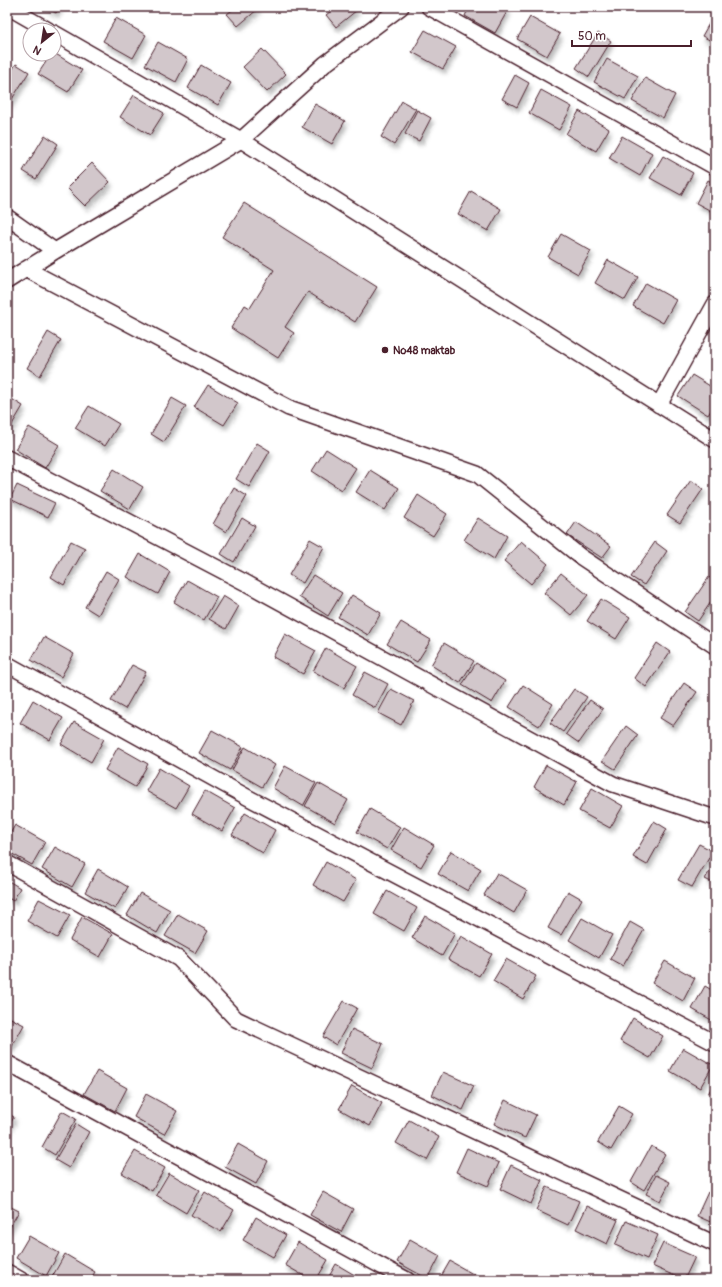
<svg xmlns="http://www.w3.org/2000/svg" width="722" height="1287" font-family="Pangolin,sans-serif">
<style>
.building{fill:#d2c7cb;stroke:#4a1f2b;filter:url(#shadow)}
.lines{fill:none;stroke-linecap:round;stroke-linejoin:round}
.street-casing{stroke:#4a1f2b;stroke-width:18}
.street{stroke:#fff;stroke-width:15}
.poi-dot{fill:#4a1f2b;stroke:#fff;stroke-width:1.5}
.labels{text-anchor:middle;stroke-width:4;stroke-linejoin:round;paint-order:stroke}
.poi-label{font-size:11px;font-weight:bold;fill:#4a1f2b;stroke:#fff;text-anchor:start}
</style>
<defs>
<filter id="shadow"><feDropShadow dx="2.5" dy="4.5" stdDeviation="2" flood-color="#0004"/></filter>
</defs>
<rect width="100%" height="100%" fill="#fff"/>
<filter id="ink" filterUnits="userSpaceOnUse"><feTurbulence type="fractalNoise" baseFrequency=".025" numOctaves="2"/><feDisplacementMap in="SourceGraphic" scale="8" xChannelSelector="R" yChannelSelector="G"/><feConvolveMatrix kernelMatrix="1 2 1 2 8 2 1 2 1" color-interpolation-filters="sRGB"/></filter>
<g filter="url(#ink)">
<path class="building" d="M45 7H60L56 13Z
M236 7H256L258 9 238 26 227 14Z
M336 7H354L357 10 336 27 326 15Z
M469 7H502L508 10 495 33 465 16Z
M715 13V43L702 36Z
M530 17 560 34 547 56 517 39Z
M116 18 146 35 133 58 103 41Z
M425 30 456 47 443 69 412 52Z
M598 33 611 41 589 77 576 68Z
M158 42 188 59 176 82 145 65Z
M262 49 286 74 267 92 243 67Z
M54 53 82 70 68 92 38 74 51 54H54Z
M607 59 638 76 625 99 594 82Z
M16 64 29 72 7 107V77Z
M201 65 231 83 218 105 188 88Z
M515 75 529 83 517 107 502 99Z
M645 78 675 95 663 118 632 101Z
M541 90 572 107 559 130 529 113Z
M134 95 164 113 150 135 120 117Z
M402 101 416 109 394 145 381 137Z
M315 104 345 121 332 144 302 127Z
M417 110 431 118 419 141 405 134Z
M579 111 609 129 596 151 566 134Z
M45 135 58 144 36 179 23 171Z
M622 136 652 153 640 176 609 158Z
M663 156 693 173 681 195 650 178Z
M92 163 110 182 85 206 67 188Z
M708 180 715 184V213L696 203Z
M471 191 501 209 488 231 458 214Z
M244 203 377 287 355 322 308 292 285 327 294 333 278 358 231 328 245 305 250 308 274 270 222 237Z
M561 234 591 251 578 274 548 257Z
M608 260 638 277 625 300 595 283Z
M646 283 676 300 663 323 633 306Z
M48 332 61 340 40 376 27 368Z
M692 375 715 389V404L708 415 678 396Z
M208 385 238 403 224 425 194 407Z
M10 398 23 406 7 433V403Z
M172 398 186 406 164 442 151 434Z
M89 406 119 424 105 446 75 428Z
M29 427 59 445 45 468 15 449Z
M257 443 270 451 249 487 236 479Z
M326 449 356 468 342 490 312 471Z
M114 469 143 487 130 509 100 491Z
M370 470 399 488 385 510 356 492Z
M691 480 703 489 680 523 667 515Z
M17 485 55 503 48 517 10 499Z
M234 488 247 496 226 532 213 524Z
M418 495 447 514 433 536 404 518Z
M242 518 255 526 234 562 221 554Z
M478 518 507 536 494 559 464 540Z
M576 522 611 546 602 558 567 535Z
M310 539 324 547 303 583 289 575Z
M71 541 85 548 64 585 51 577Z
M521 541 548 564 531 584 504 561Z
M655 542 667 551 644 585 631 577Z
M140 554 170 572 158 594 127 577Z
M106 571 119 579 98 615 85 607Z
M561 573 588 595 571 615 544 593Z
M313 575 342 593 328 616 299 597Z
M709 577 715 581V596L698 621 685 612Z
M187 580 217 597 204 620 174 602Z
M352 595 381 613 368 635 338 617Z
M223 596 239 606 226 629 209 619Z
M601 599 630 617 616 639 587 621Z
M401 622 431 640 417 662 387 644Z
M285 634 316 651 303 674 273 657Z
M44 637 74 654 61 677 31 660Z
M444 643 474 661 460 683 431 665Z
M657 643 670 652 646 687 634 678Z
M326 648 357 666 344 688 313 671Z
M476 663 505 681 492 703 462 685Z
M132 665 146 672 125 709 111 701Z
M365 672 388 684 375 708 352 695Z
M684 683 697 692 673 726 660 718Z
M523 685 553 704 539 726 509 707Z
M391 689 414 701 401 725 378 713Z
M574 689 587 697 563 732 550 723Z
M33 700 63 718 50 740 20 723Z
M590 700 603 709 579 743 566 734Z
M74 722 104 739 91 762 61 744Z
M626 726 638 735 615 769 602 761Z
M212 730 243 747 230 770 199 753Z
M118 747 148 764 135 787 105 770Z
M245 747 275 765 262 787 232 770Z
M546 765 577 782 564 805 534 787Z
M285 766 316 783 303 806 273 788Z
M159 768 189 786 176 808 146 791Z
M318 783 348 800 335 823 305 806Z
M592 788 623 806 610 828 579 811Z
M205 791 235 808 222 831 192 814Z
M370 809 400 827 387 849 357 832Z
M245 813 275 830 263 853 232 835Z
M654 821 667 829 647 865 633 857Z
M15 825 45 842 32 865 7 851V839Z
M404 827 434 845 421 867 391 850Z
M699 844 713 851 692 887 678 880Z
M55 847 85 864 72 887 42 869Z
M451 851 481 869 468 891 438 874Z
M326 862 356 880 343 902 313 885Z
M715 862V884L705 879Z
M98 869 128 887 115 909 85 892Z
M497 873 527 890 514 913 484 895Z
M7 880 20 888 13 901 7 897Z
M387 891 417 908 404 931 374 914Z
M568 891 582 899 561 935 548 928Z
M140 893 170 910 157 933 127 915Z
M39 899 70 915 57 938 27 921Z
M178 914 208 931 195 953 165 936Z
M425 916 455 933 442 956 412 938Z
M82 917 113 934 100 957 70 940Z
M582 918 612 935 599 958 569 940Z
M630 922 644 930 623 966 610 959Z
M461 936 492 954 479 976 448 959Z
M506 959 536 976 523 999 493 981Z
M665 961 695 978 683 1001 652 983Z
M705 986 715 992V1022L692 1009Z
M344 1001 357 1008 336 1045 323 1037Z
M7 1016 24 1025 11 1048 7 1046Z
M633 1018 663 1036 650 1058 620 1041Z
M352 1029 383 1044 372 1068 341 1053Z
M683 1048 713 1065 700 1088 670 1071Z
M97 1071 127 1088 115 1111 84 1094Z
M443 1072 474 1086 463 1110 432 1095Z
M715 1081V1098L708 1094Z
M352 1086 382 1103 370 1126 339 1109Z
M146 1094 177 1111 164 1134 134 1117Z
M505 1100 536 1115 525 1138 494 1124Z
M619 1106 632 1114 611 1150 598 1142Z
M62 1111 76 1119 55 1155 42 1147Z
M7 1113 14 1117 7 1129Z
M409 1120 439 1137 427 1160 396 1143Z
M76 1124 89 1132 69 1168 55 1160Z
M238 1144 268 1161 256 1184 225 1167Z
M651 1146 665 1154 644 1190 631 1182Z
M467 1148 499 1163 488 1186 456 1172Z
M135 1151 165 1168 152 1191 122 1173Z
M511 1165 542 1180 531 1204 500 1189Z
M169 1173 199 1190 186 1213 156 1195Z
M656 1175 670 1182 660 1201 646 1194Z
M547 1187 579 1201 568 1225 536 1210Z
M205 1192 234 1210 221 1232 191 1215Z
M323 1192 353 1209 341 1232 310 1215Z
M708 1192 715 1195V1224L697 1216Z
M7 1205 19 1211 7 1232Z
M587 1206 618 1220 607 1244 576 1229Z
M256 1217 286 1235 273 1257 243 1240Z
M626 1221 658 1235 647 1259 615 1245Z
M29 1236 59 1253 46 1276 16 1258Z
M410 1239 440 1256 428 1279 397 1262Z
M298 1242 328 1260 316 1280H311L285 1265Z
M663 1243 695 1257 684 1280 652 1266Z
M65 1254 95 1272 90 1280H57L52 1277Z
M450 1261 480 1278 479 1280H439Z
M336 1264 363 1280H327Z"/>
<g class="lines">
<defs>
<path id="street" d="M8 7 48 30
M429 7 715 167
M54 33 241 140 715 440
M7 217 55 251
M26 269 289 408 477 474 581 557 715 646
M7 281 55 251 241 140 325 64 401 7
M659 405 715 304
M7 458 246 583 613 784 715 818
M7 664 247 797 715 1043
M7 863 179 959 236 1019 715 1244
M7 1063 407 1280
M7 1272 21 1280"/>
</defs>
<use href="#street" class="street-casing"/>
<use href="#street" class="street"/>
</g>
</g>
<circle class="poi-dot" cx="385" cy="350" r="4"/>
<g class="labels">
<g class="poi-label">
<text x="393" y="354">№48 maktab</text>
</g>
</g>
<rect width="722" height="1287" fill="none" stroke="#fff" stroke-width="24"/>
<rect x="12" y="12" width="698" height="1263" fill="none" stroke="#4a1f2b" stroke-width="1.5" filter="url(#ink)"/>
<g transform="translate(42 42) rotate(210)"><circle r="19" fill="#ffffff" stroke="#b7a5aa"/>
<path d="M0-3L7 15L0 10L-7 15Z" fill="#4a1f2b"/>
<text y="-6" font-size="11" font-weight="bold" text-anchor="middle" fill="#4a1f2b">N</text>
</g>
<path d="M572 40v6h119v-6" fill="none" stroke="#4a1f2b" stroke-width="2"/>
<text x="578" y="40" font-size="12" fill="#4a1f2b" stroke="#ffffff" stroke-width="3" paint-order="stroke">50 m</text>
</svg>
